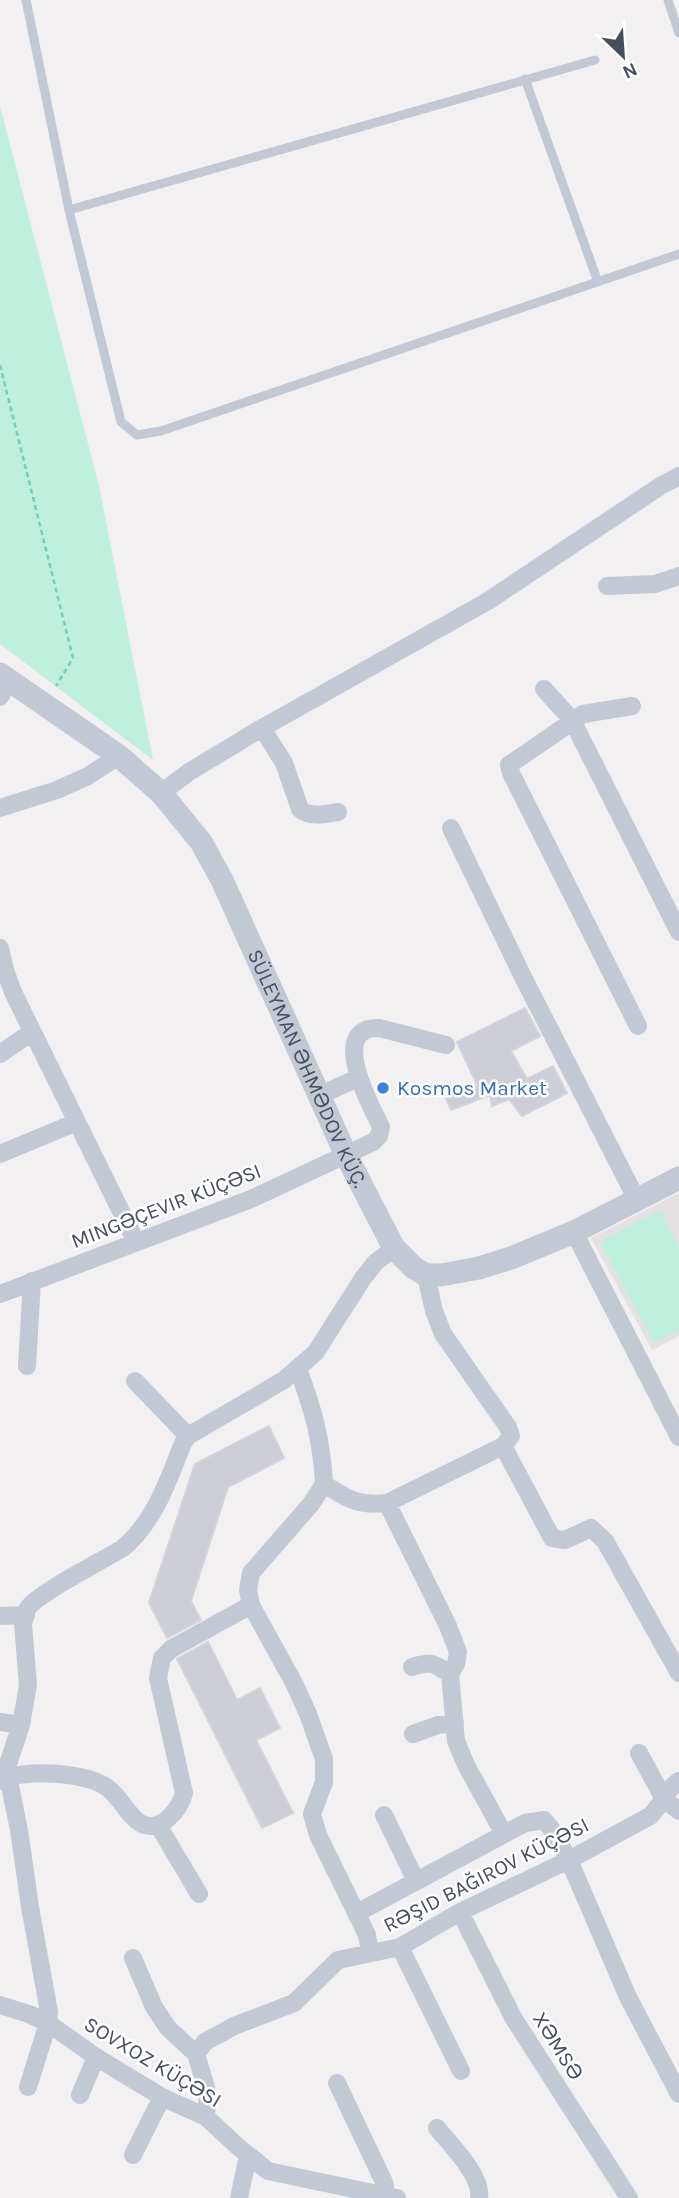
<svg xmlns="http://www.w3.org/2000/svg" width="679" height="2198" font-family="Karla,sans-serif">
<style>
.education{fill:#e3e1e2}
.green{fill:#bef0dd}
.building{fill:#cccdd5;stroke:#d3d4db;stroke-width:2}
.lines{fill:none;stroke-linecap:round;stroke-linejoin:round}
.path{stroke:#75cfb7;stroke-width:2.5;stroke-dasharray:5 3.5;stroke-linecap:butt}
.service{stroke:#c3c8d5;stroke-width:9}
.minor{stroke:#c3c8d5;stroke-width:18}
.tertiary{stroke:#c3c8d5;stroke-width:23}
.shop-dot{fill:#3f7fe0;stroke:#fff;stroke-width:2.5}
.labels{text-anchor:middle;stroke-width:5;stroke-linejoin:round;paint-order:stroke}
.street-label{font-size:21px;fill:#474e5e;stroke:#fff}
.shop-label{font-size:21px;fill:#366cbe;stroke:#fff;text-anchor:start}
</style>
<rect width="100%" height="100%" fill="#f2f0f0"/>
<path class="education" d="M679 1193V1336L652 1350 591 1238Z"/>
<path class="green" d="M0 106 99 486 153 760 0 644Z
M660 1210 679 1247V1329L654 1342 600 1242Z"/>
<path class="building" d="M525 1008 540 1036 511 1051 527 1079 553 1066 567 1093 522 1116 509 1099 492 1106 490 1095 451 1110 446 1099 477 1085 457 1042Z
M269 1426 284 1458 228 1487 191 1601 201 1620 167 1638 149 1603 195 1464Z
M208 1642 237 1700 260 1688 280 1728 256 1740 293 1813 262 1828 177 1659Z"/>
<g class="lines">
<path class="path" d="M0 365 73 658 56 686"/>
<path class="service" d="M26 0 69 210 121 422 137 435 161 431 679 254
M668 0 679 33
M525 79 598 282
M69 210 595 60"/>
<path class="minor" d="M607 586 655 584 679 576
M544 689 572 720 679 932
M0 697 8 681
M632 706 583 714 509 765 511 773 638 1026
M262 728 284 763 300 809C310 818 326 814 338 812
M161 793 189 772 262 728 488 601 662 485 679 476
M0 808 57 790 88 776 119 756
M451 828 523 977 637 1200
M0 948 5 970 13 992 136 1242
M0 1054 32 1032
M318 1096 358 1078
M0 1154 77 1122
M574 1232 679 1437
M0 1294 251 1199 373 1142 379 1136 381 1127C371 1106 327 1027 379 1028L446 1045
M27 1366 32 1281
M298 1369C313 1409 322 1441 324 1484 347 1499 358 1506 387 1503L503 1446 511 1436 508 1427 443 1334 434 1311 426 1275
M135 1381 188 1436
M503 1446 552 1538 565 1540 591 1528 605 1541 679 1673
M324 1484 311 1504 251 1573 248 1590 251 1605 295 1685 308 1714 324 1759V1782L312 1814 318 1835 367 1935 370 1952
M387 1503 448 1626 458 1652 456 1664 450 1674 456 1741 466 1765 504 1834
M0 1616 26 1615
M412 1667C431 1661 434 1663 450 1674
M0 1722 21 1725
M413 1734 438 1725 455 1723
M639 1753 664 1799 679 1811
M0 1781C22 1768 90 1772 109 1789 121 1798 129 1818 142 1824 161 1833 180 1809 184 1793L158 1678 162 1658 171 1649 251 1605
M384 1815 416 1881
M158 1825 199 1894
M460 1912 514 2019 629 2198
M357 1913 525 1823 544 1820 550 1827 569 1860 628 1997 679 2094
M400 1947 461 2071
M133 1958 154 2007 168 2028 196 2054 208 2094 206 2117
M0 2005 29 2014 48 2023 96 2057 162 2097 206 2117 236 2145 268 2171 397 2198
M196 2054 205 2042 234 2026 294 2003 338 1960 400 1947 460 1912 569 1860 650 1816C662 1805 666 1789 679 1781
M337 2083 384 2182 387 2196
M28 2087 48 2023 49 2012 30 1907 19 1830 8 1776V1764L21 1725 28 1685 23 1624C25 1619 25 1613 28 1608 38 1593 104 1560 123 1548 155 1521 168 1481 183 1443L188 1436 284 1380 316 1352 363 1278 376 1262 394 1248
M80 2095 96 2057
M437 2128C450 2144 483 2177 479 2198
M133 2155 162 2097
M239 2198 248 2155"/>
<path class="tertiary" id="s1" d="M0 674 119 756 161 793 201 842 222 880 346 1155 394 1248 414 1268 426 1275H441L479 1268 511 1258 574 1232 679 1178"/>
</g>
<circle class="shop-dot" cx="383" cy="1088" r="7"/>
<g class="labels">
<g class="street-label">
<text dy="7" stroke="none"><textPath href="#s1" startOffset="514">SÜLEYMAN ƏHMƏDOV KÜÇ.</textPath></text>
<text transform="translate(166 1206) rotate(-21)" y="7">MINGƏÇEVIR KÜÇƏSI</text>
<text transform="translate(486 1875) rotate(-27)" y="7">RƏŞID BAĞIROV KÜÇƏSI</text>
<text transform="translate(558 2046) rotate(58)" y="7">XƏMSƏ</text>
<text transform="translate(153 2062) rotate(31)" y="7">SOVXOZ KÜÇƏSI</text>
</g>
<g class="shop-label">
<text x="397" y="1095">Kosmos Market</text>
</g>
</g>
<g transform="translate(623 56) rotate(155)" stroke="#ffffff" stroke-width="5" paint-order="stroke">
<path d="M0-5L12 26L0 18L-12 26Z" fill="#474e5e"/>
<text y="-10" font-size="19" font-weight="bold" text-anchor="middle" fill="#474e5e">N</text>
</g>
</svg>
